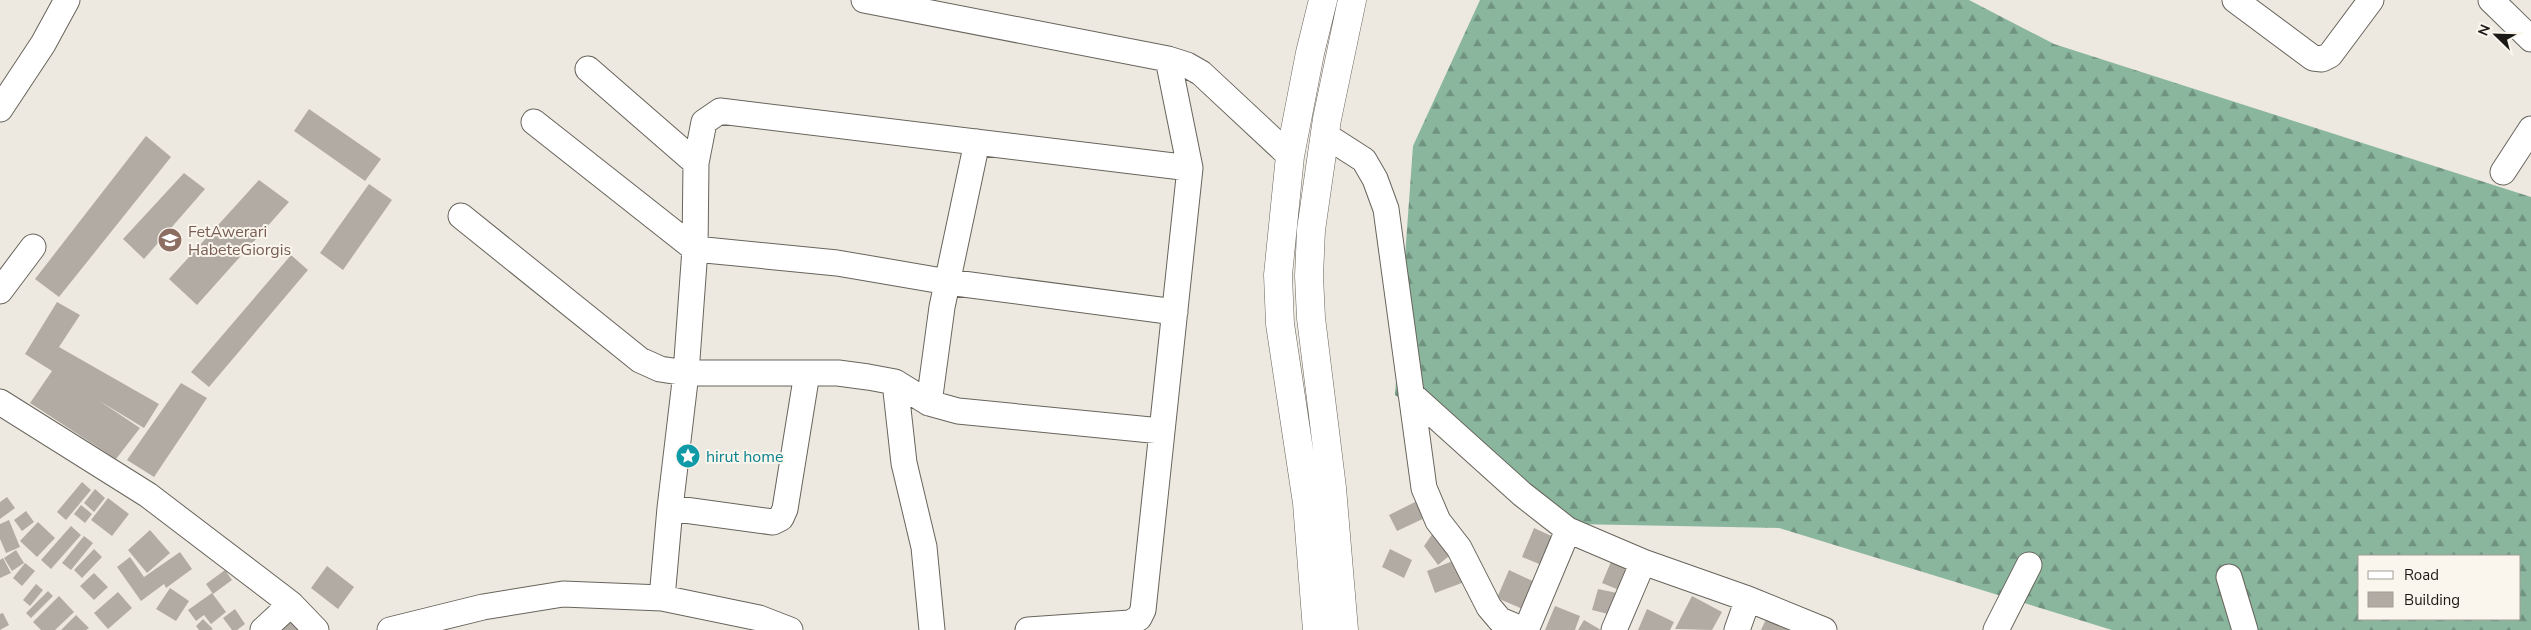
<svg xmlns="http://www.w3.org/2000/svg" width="2531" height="630" font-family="'Nunito Sans',sans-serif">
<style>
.forest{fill:url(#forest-firs);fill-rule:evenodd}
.building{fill:#b2aba4}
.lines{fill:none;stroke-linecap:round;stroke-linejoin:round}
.minor-casing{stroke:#68645c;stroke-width:27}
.major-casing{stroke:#68645c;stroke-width:29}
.minor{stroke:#fff;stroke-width:25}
.major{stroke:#fff;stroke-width:28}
.labels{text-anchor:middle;stroke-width:4;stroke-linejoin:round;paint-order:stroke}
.education-label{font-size:16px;fill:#785e54;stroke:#fbf6ed;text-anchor:start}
.culture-label{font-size:16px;fill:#0d838f;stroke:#fbf6ed;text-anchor:start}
</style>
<defs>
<pattern id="forest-firs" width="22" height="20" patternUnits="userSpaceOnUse" patternTransform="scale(1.25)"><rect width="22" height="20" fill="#8ab69e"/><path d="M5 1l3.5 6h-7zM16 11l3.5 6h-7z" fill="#709380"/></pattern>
</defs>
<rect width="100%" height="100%" fill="#ede9e0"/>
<path class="forest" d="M1480 0H1969L2054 44 2531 197V630H2112L1779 528 1574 524 1395 395 1413 146ZM2360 556H2520V619H2360Z"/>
<path class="building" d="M309 109 381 159 365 181 294 131Z
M146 136 171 157 59 297 35 279Z
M184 173 205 189 144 259 123 239Z
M259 180 289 202 197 305 169 279Z
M369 184 392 200 343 270 320 253Z
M291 255 308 270 209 387 191 372Z
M57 302 80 315 59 347 159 404 144 428 98 400 140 428 116 459 30 403 52 371 25 354Z
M181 383 207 398 154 477 127 460Z
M82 482 91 490 66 520 57 512Z
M95 489 105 498 94 512 84 503Z
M7 497 15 508 0 519V502Z
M108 498 129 514 112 536 91 520Z
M1421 499 1429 516 1397 531 1389 515Z
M81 505 92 514 85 523 74 514Z
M26 511 34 522 22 531 14 520Z
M9 520 20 547 6 553 0 539V524Z
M38 522 55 538 37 557 20 541Z
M1440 523 1459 548 1438 565 1424 546Z
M71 526 81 535 51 569 41 560Z
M1534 528 1556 538 1544 566 1522 557Z
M150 530 170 553 147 573 128 550Z
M84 536 93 543 71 570 62 563Z
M94 549 102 557 82 578 74 570Z
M1390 549 1412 560 1404 578 1382 567Z
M16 550 24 563 12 571 4 558Z
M180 552 192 569 166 588 164 584 141 601 117 567 130 557 144 577Z
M1613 557 1636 567 1624 592 1602 583Z
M3 558 11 573 0 578V560Z
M1458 559 1467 581 1435 593 1427 571Z
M25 563 35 571 22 586 13 578Z
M327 566 354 587 338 609 311 588Z
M225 570 232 580 213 594 206 584Z
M1509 570 1537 583 1525 610 1497 598Z
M94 573 108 587 94 600 80 586Z
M36 584 43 590 30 606 23 600Z
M170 588 189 601 176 621 156 609Z
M1598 589 1617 593 1612 615 1592 610Z
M48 591 53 596 31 618 26 613Z
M118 592 132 608 108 629 94 613Z
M212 593 226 612 211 624 204 615 196 621 188 610Z
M59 596 74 612 55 630H41L33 622Z
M1692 596 1722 612 1712 630 1675 629Z
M1555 606 1580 616 1575 630H1545Z
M235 609 245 624 237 630H232L223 618Z
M1647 609 1674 622 1670 630H1638Z
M3 613 9 625 0 630V614Z
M76 615 89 628 86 630H61Z
M1768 615 1792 630H1761Z
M293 618 306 630H282Z
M203 619 213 629 211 630H199L196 626Z
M1584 620 1601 630H1578Z"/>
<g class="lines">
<defs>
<path id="minor" d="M864 0 1168 59 1187 65 1201 73 1290 156
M2235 0 2313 58 2322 59 2330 55 2371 0
M2491 0 2531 39
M1168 59 1190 168
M588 69 696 163
M0 109 43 44 67 0
M534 122 695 249 837 263 948 282 1175 312
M1325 135 1364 160 1375 179 1386 209 1424 488 1438 521 1459 548 1489 607 1500 620 1524 630
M2503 172 2531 129
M461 216 640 360 660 369 686 373H838L868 377 895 382 929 403 942 307 977 142
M0 291 33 247
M895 382 904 463 924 547 932 630
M1411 394 1522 494 1568 530 1643 562
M0 402 148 495 291 604
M929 403 958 411 1161 431
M670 508 773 522 781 518 785 509 807 373
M2229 577 2245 630
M662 598 670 508 686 373 695 249 696 163 704 122 720 111 1190 168 1143 610 1139 618 1130 623 1028 630
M263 630 291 604 316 630
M390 630 483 607 563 594 662 598 759 618 790 630
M1526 630 1568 530
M1614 630 1643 562 1748 599
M1737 630 1748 599 1824 630
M1996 630 2029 565"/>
<path id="major" d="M1317 630 1307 503 1280 324 1278 275 1290 156 1310 53 1323 0
M1344 630 1332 488 1311 318 1309 276 1311 230 1327 119 1352 0"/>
</defs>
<use href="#minor" class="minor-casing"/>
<use href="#major" class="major-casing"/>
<use href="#minor" class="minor"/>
<use href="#major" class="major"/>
</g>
<defs>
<symbol id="school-disc" viewBox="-11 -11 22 22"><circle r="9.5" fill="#8d6e63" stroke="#fbf6ed"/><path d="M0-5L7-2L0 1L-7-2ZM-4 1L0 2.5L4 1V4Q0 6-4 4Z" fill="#fff"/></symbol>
<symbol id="sight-disc" viewBox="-11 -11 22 22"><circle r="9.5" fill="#0f9aa8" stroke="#fbf6ed"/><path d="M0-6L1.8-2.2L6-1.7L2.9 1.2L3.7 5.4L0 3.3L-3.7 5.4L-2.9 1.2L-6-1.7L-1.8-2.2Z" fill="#fff"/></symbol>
</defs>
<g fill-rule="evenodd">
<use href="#school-disc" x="156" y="226" width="28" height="28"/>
<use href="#sight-disc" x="674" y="442" width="28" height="28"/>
</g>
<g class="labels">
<g class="education-label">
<text x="188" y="237">FetAwerari<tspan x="188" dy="18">HabeteGiorgis</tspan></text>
</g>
<g class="culture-label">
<text x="706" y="462">hirut home</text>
</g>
</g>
<rect x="2358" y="555" width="162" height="65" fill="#fbf6ed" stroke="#a19e97"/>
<rect x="2368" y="571" width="25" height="8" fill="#ffffff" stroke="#a19e97"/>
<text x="2404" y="580" font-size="15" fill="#1b1916">Road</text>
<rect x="2368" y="592" width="25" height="15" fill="#b2aba4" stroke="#a19e97"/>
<text x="2404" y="605" font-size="15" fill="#1b1916">Building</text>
<g transform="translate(2496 35) rotate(293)" stroke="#fbf6ed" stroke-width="4" paint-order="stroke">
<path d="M0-4L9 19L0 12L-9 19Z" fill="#1b1916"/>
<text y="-8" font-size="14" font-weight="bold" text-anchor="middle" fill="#1b1916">N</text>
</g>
</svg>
